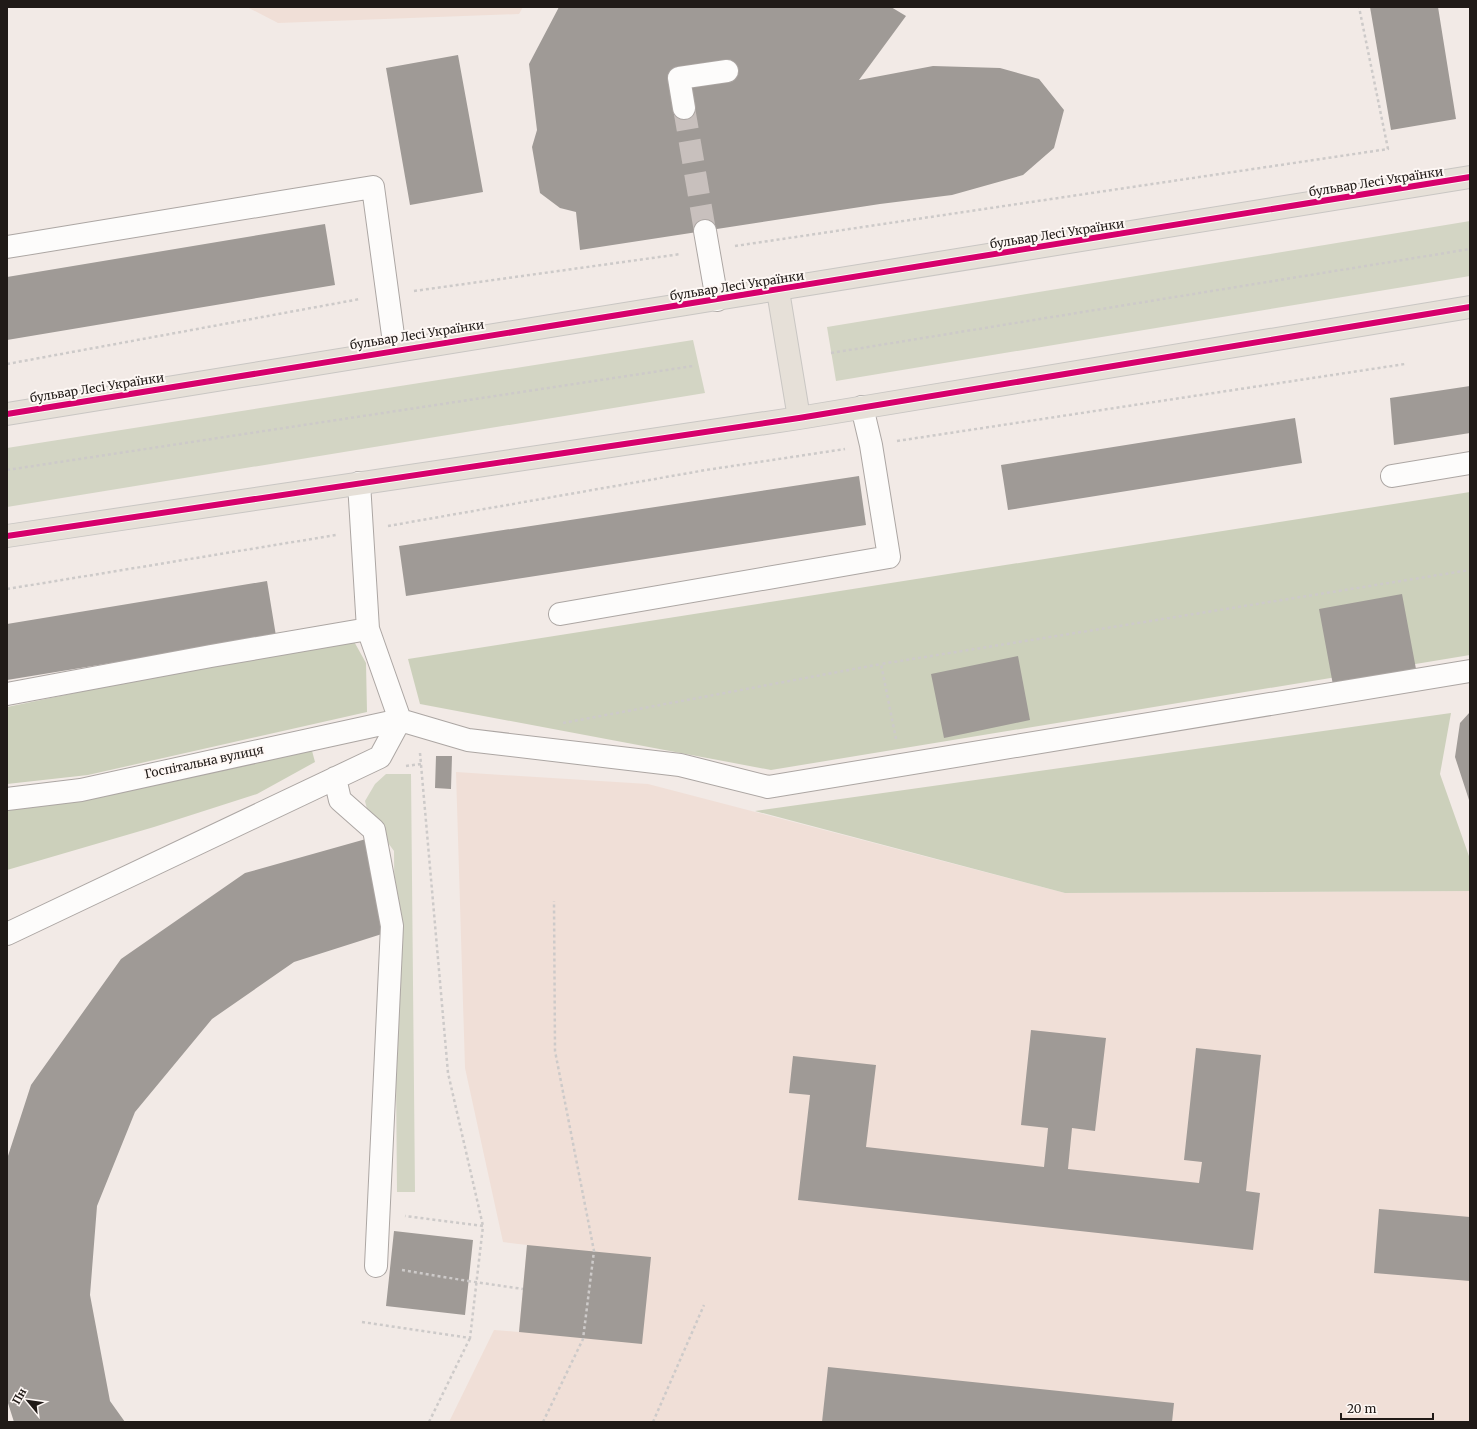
<svg xmlns="http://www.w3.org/2000/svg" width="1477" height="1429" font-family="Merriweather,serif">
<style>
.built{fill:#f0dfd7}
.green{fill:#d3d5c4}
.forest{fill:#ccd0bb}
.building{fill:#9f9a96}
.lines{fill:none;stroke-linecap:round;stroke-linejoin:round}
.minor-tunnel{stroke:#c8c0bd;stroke-width:22;stroke-dasharray:22 11;stroke-linecap:butt}
.minor-casing{stroke:#aca6a3;stroke-width:24}
.major-casing{stroke:#c9c6c3;stroke-width:24}
.path{stroke:#cdcac9;stroke-width:2.5;stroke-dasharray:3 3;stroke-linecap:butt}
.minor{stroke:#fdfcfb;stroke-width:22}
.major{stroke:#e6e0d8;stroke-width:22}
.path-bridge{stroke:#cdcac9;stroke-width:2.5;stroke-dasharray:3 3;stroke-linecap:butt}
.cycleway-casing{stroke:#fef8f5;stroke-width:8}
.cycleway{stroke:#d6006c;stroke-width:6}
.labels{text-anchor:middle;stroke-width:4;stroke-linejoin:round;paint-order:stroke}
.street-label{font-size:12px;fill:#201a17;stroke:#fef8f5}
</style>
<rect width="100%" height="100%" fill="#f2eae6"/>
<path class="built" d="M247 7H523L519 14 278 23Z
M456 772 648 784 1065 893 1470 891V1422H449L494 1330 519 1332 527 1245 503 1242 465 1068Z"/>
<path class="green" d="M1470 221V276L836 381 827 327Z
M693 340 705 393 7 507V448Z
M386 774H411L415 1192H397L394 851 369 817 365 801 375 784Z"/>
<path class="forest" d="M1470 492V655L771 770 420 704 408 659Z
M351 636 366 663 367 712 88 775 7 784V707Z
M1451 713 1440 774 1470 859V891L1065 893 755 811Z
M311 747 315 762 257 794 154 827 7 870V807Z"/>
<path class="building" d="M559 7H891L906 16 859 80 933 66 1000 68 1039 79 1064 110 1054 148 1023 175 952 195 880 204 580 250 576 212 560 208 540 193 532 147 537 130 529 64Z
M1370 7H1438L1456 119 1391 130Z
M458 55 483 192 410 205 386 68Z
M325 224 335 285 7 340V277Z
M1470 386V433L1394 445 1390 398Z
M1295 418 1302 463 1008 510 1001 465Z
M859 476 866 525 406 596 399 546Z
M267 581 276 636 7 680V624Z
M1402 594 1416 669 1333 685 1319 609Z
M1018 656 1030 720 944 738 931 674Z
M1470 712V803L1455 757 1460 723Z
M436 756H452L451 789 435 788Z
M366 839 385 933 294 962 212 1019 135 1112 97 1206 90 1295 110 1401 125 1422H14L7 1400V1159L31 1085 121 959 245 873Z
M1031 1030 1106 1038 1095 1131 1072 1128 1068 1169 1199 1183 1202 1162 1184 1160 1196 1048 1261 1055 1246 1191 1260 1193 1253 1250 798 1200 810 1095 789 1093 793 1056 876 1065 866 1147 1044 1167 1048 1128 1021 1125Z
M1379 1209 1470 1217V1281L1374 1273Z
M394 1231 473 1240 465 1315 386 1306Z
M527 1245 651 1257 642 1344 519 1332Z
M828 1367 1174 1403 1172 1422H822Z"/>
<g class="lines">
<path class="minor-tunnel" d="M684 108 705 231"/>
<defs>
<path id="minor" d="M684 108 679 78 727 71
M705 231 717 300
M7 247 373 187 395 350
M1392 476 1470 463
M560 614 889 557 871 445 862 407
M7 694 211 656 368 629
M335 778 340 800 374 830 392 926 376 1266
M7 799 81 790 400 720 468 740 680 765 768 787 1470 671
M7 934 380 757 400 720 368 629 359 483"/>
<path id="major" d="M778 291 799 418
M7 414C494 333 983 258 1470 177
M7 536 799 418 1470 307"/>
</defs>
<use href="#minor" class="minor-casing"/>
<use href="#major" class="major-casing"/>
<path class="path" d="M735 246 1388 149 1359 7
M414 291 681 254
M831 353 1470 249
M7 364 360 299
M897 441 1405 364
M7 470 693 366
M388 526 706 470 845 449
M7 589 336 535
M563 723 881 664
M896 739 881 664 1470 570
M420 753 448 1073 483 1226
M406 766 421 764
M402 1270 468 1281
M362 1322 470 1338 483 1226 405 1216
M429 1422 470 1338
M543 1422 583 1339 594 1251 555 1051 554 901
M653 1422 704 1305"/>
<use href="#minor" class="minor"/>
<use href="#major" class="major"/>
<path class="path-bridge" d="M468 1281 523 1289"/>
<defs>
<path id="cycleway" d="M7 414C494 333 983 258 1470 177
M7 536 799 418 1470 307"/>
</defs>
<use href="#cycleway" class="cycleway-casing"/>
<use href="#cycleway" class="cycleway"/>
</g>
<g class="labels">
<g class="street-label">
<text transform="translate(1376 182) rotate(-9)" y="4">бульвар Лесі Українки</text>
<text transform="translate(1057 234) rotate(-9)" y="4">бульвар Лесі Українки</text>
<text transform="translate(737 286) rotate(-9)" y="4">бульвар Лесі Українки</text>
<text transform="translate(417 335) rotate(-9)" y="4">бульвар Лесі Українки</text>
<text transform="translate(97 388) rotate(-9)" y="4">бульвар Лесі Українки</text>
<text transform="translate(204 762) rotate(-12)" y="4">Госпітальна вулиця</text>
</g>
</g>
<rect width="1477" height="1429" fill="none" stroke="#201a17" stroke-width="16"/>
<g transform="translate(28 1401) rotate(299)" stroke="#fef8f5" stroke-width="3" paint-order="stroke">
<path d="M0-3L7 15L0 10L-7 15Z" fill="#201a17"/>
<text y="-6" font-size="11" font-weight="bold" text-anchor="middle" fill="#201a17">Пн</text>
</g>
<path d="M1341 1413v6h92v-6" fill="none" stroke="#201a17" stroke-width="2"/>
<text x="1347" y="1413" font-size="12" fill="#201a17" stroke="#fef8f5" stroke-width="3" paint-order="stroke">20 m</text>
</svg>
